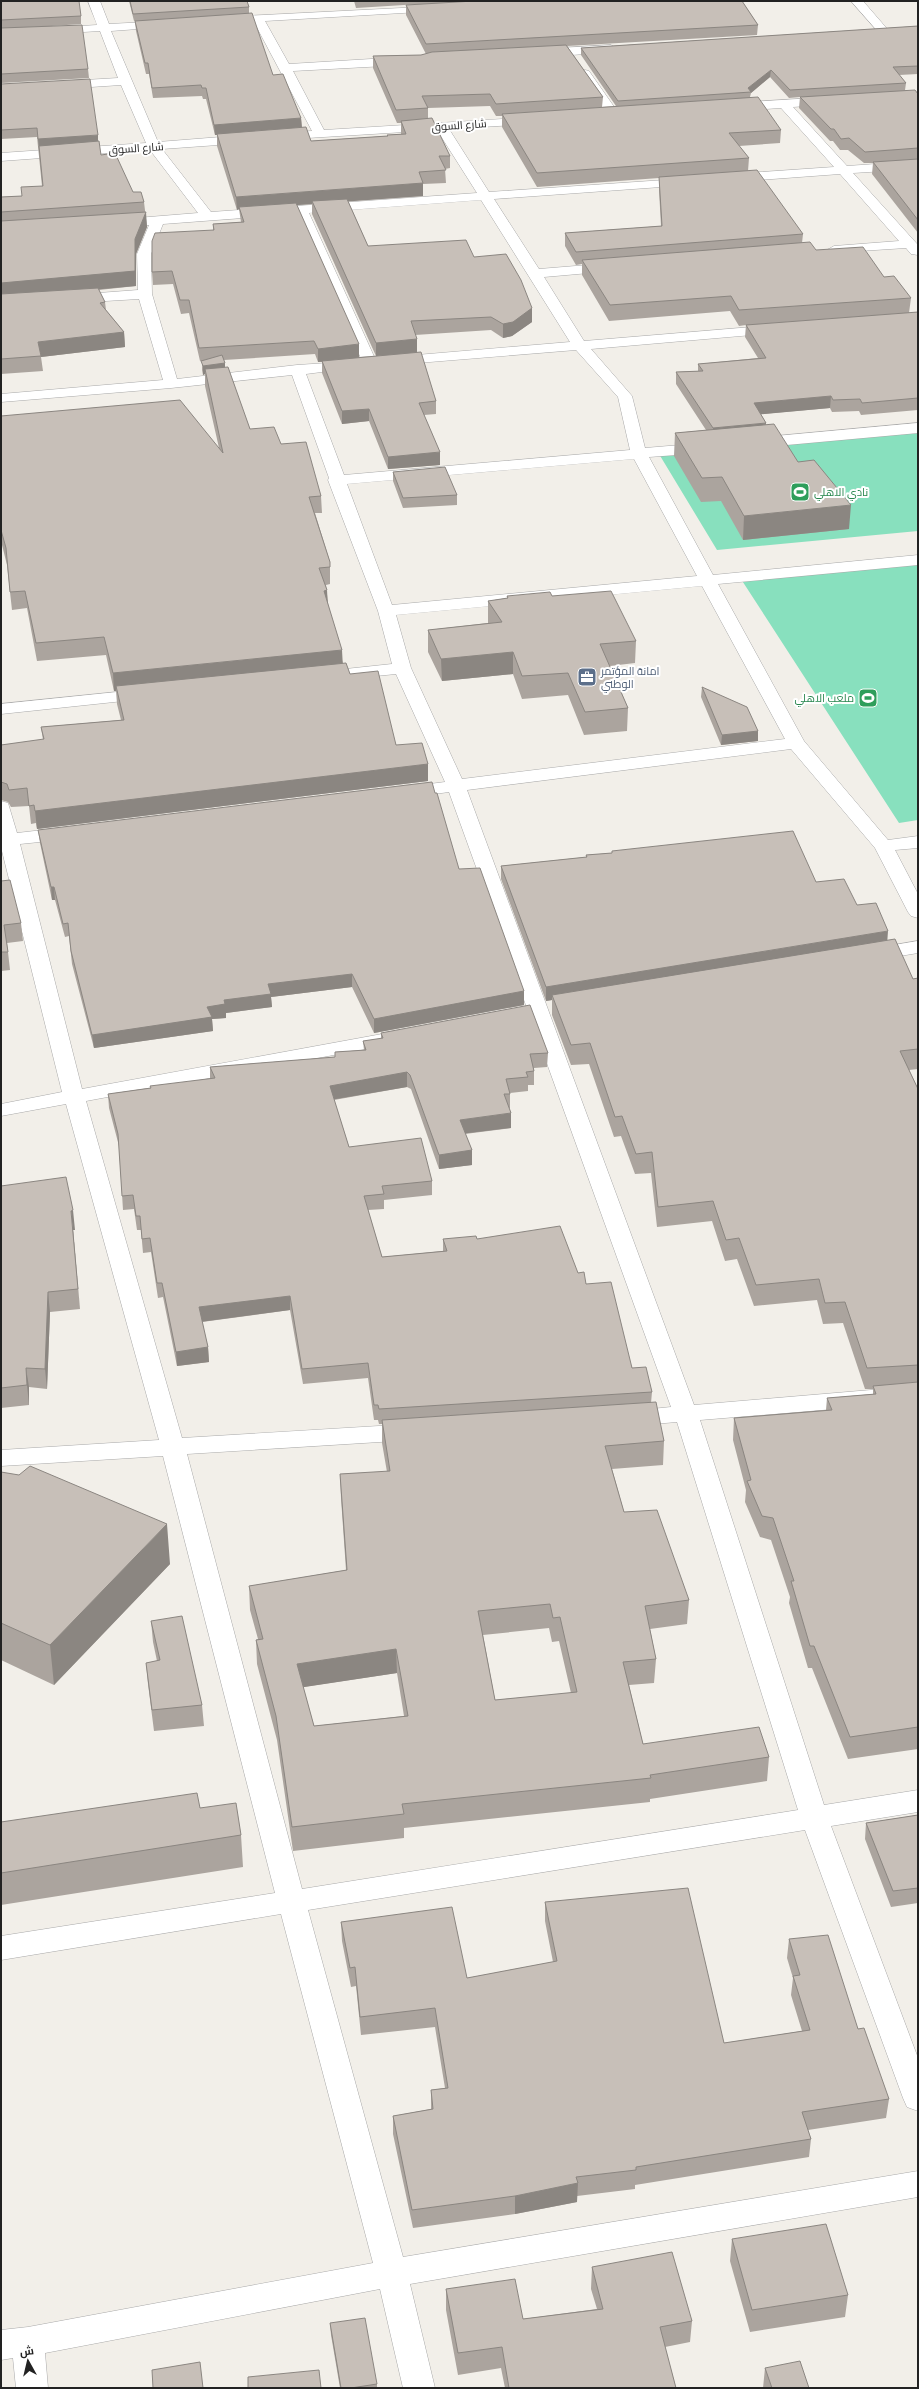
<svg xmlns="http://www.w3.org/2000/svg" width="919" height="2389" font-family="'Fira Sans Condensed',Cairo,sans-serif">
<style>
.pitch{fill:#88e0be}
.lines{fill:none;stroke-linecap:round;stroke-linejoin:round}
.minor-casing{stroke:#a9a9a9;stroke-width:1}
.minor{fill:#fff;fill-rule:evenodd}
.wall{fill:#aba49e;fill-rule:evenodd}
.shaded-wall{fill:#8b8681}
.building{fill:#c7bfb8;stroke:#8b8681;fill-rule:evenodd}
.labels{text-anchor:middle;stroke-width:4;stroke-linejoin:round;paint-order:stroke}
.far-street-label{font-size:11px;fill:#222;stroke:#fff}
.far-leisure-label{font-size:11px;fill:#27864d;stroke:#fff;text-anchor:start}
.far-service-label{font-size:11px;fill:#4e5e75;stroke:#fff;text-anchor:start}
</style>
<rect width="100%" height="100%" fill="#f2efe9"/>
<path class="pitch" d="M918 433V531L717 550 659 454Z
M918 557V820L899 823 739 576Z"/>
<g class="lines">
<defs>
<path id="minor" d="M88 1H100L109 24 165 21 171 24 165 27 111 31 158 142 246 135 252 139 246 143 162 149 211 212 477 193 437 130 275 140 273 137 275 134 279 133 312 131 254 22 223 23 217 20 223 17 441 6 443 8 441 10 437 11 265 21 289 64 404 57 410 61 404 65 293 71 324 130 536 117 538 120 536 123 532 124 449 129 489 192 694 178 695 181 689 185 494 199 539 269 612 263 619 267 612 271 544 277 584 341 775 325 782 329 775 333 591 349 632 396 645 448 704 443 712 448 704 453 649 457 713 575 918 555V565L718 584 804 741 888 840 918 836V848L895 850 918 894V918L911 916 908 912 875 848 791 749 467 790 694 1405 918 1386V1402L700 1420 824 1805 918 1790V1812L831 1826 918 2058V2111L907 2107 903 2098 805 1830 308 1910 403 2257 918 2171V2197L410 2284 435 2388H403L380 2289 45 2353 48 2388H16L13 2358 1 2360V2330L28 2327 373 2263 281 1914 1 1960V1936L275 1893 163 1456 1 1466V1450L159 1440 66 1104 1 1116V1104L62 1092 1 847V801L8 803 17 833 69 827 76 829 78 833 76 837 69 839 20 844 82 1089 393 1032 400 1034 403 1038 400 1042 393 1044 86 1101 182 1438 412 1424 421 1426 424 1432 421 1438 412 1440 187 1454 302 1889 798 1810 677 1422 630 1426 622 1424 618 1418 622 1412 671 1407 449 792 405 798 398 796 396 792 398 788 445 782 396 674 336 680 330 679 327 675 330 671 336 670 392 664 378 611 328 480 329 478 292 375 171 388 1 402V394L163 380 139 299 72 303 65 299 72 295 138 290 137 254 149 225 117 227 112 226 110 223 112 220 198 213 150 150 1 161V153L146 143 121 85 1 93V85L118 78 100 31 1 37V31L97 25ZM481 200 570 342 393 357 386 361 393 365 576 350 618 397 630 450 344 475 306 374 353 368 358 367 360 364 358 361 297 365 177 379 152 294 151 254 163 224 297 214 363 363 370 367 377 363 309 213ZM634 459 697 576 392 605 347 484ZM702 586 785 739 462 779 411 668 396 615Z
M851 1H863L889 31 891 33 889 35H881Z
M611 45 617 49 615 52 542 57 536 53 542 49Z
M585 70 589 71 617 111 619 114 617 117H609L579 74Z
M829 97 833 98 835 101 833 104 793 107 847 166 918 161V169L853 173 918 245V255L911 254 906 248 829 253 827 250 834 246 899 241 840 174 732 182 726 178 732 174 834 167 781 108 734 111 728 107 734 103Z
M918 423V433L754 448 746 443 754 438Z
M146 689 152 690 155 694 152 698 1 714V704Z
M918 941V953L870 961 863 959 860 955 863 951 870 949Z"/>
</defs>
<use href="#minor" class="minor-casing"/>
<use href="#minor" class="minor"/>
</g>
<path class="wall" d="M1 1 81 16V24L52 26 88 69 89 78 1 83Z
M129 1H247L249 7V14L273 75 301 118 302 128 311 141 387 136V135L401 134V123H397L373 68V56L421 55 426 54 406 15V5L420 4 356 8 354 1H742L758 25 757 35 567 46 603 97 602 107 616 106 581 55V48L918 26V74L899 75 906 83 905 90 918 94V233L872 174 873 163H864L848 150H840L833 141H830L799 108 800 97 789 98 770 77 751 93 750 97 781 130 780 143 739 146 749 158 748 171 803 234 802 243 816 250 884 277 911 298 909 313 918 312V410L861 415 859 411 832 412 830 408 761 414 766 423V425L798 462 849 529 743 540 721 501 701 502 674 456 675 433 706 430 676 384V372L698 371V364L758 358 745 337 746 325 739 326 730 311 609 321 582 275V264L576 265 565 246V233L661 226 659 190V178L537 187 502 127V116H496L490 106 428 108V119L450 156V168L445 169 446 183 423 184V196L348 201 368 246 474 257 532 322 512 336 503 338 491 330 415 335 417 352 436 401V414L424 415 440 465 388 469 369 421 342 424 322 373V362H318L315 354 224 360 225 367 250 429 281 444 321 496 322 513H315L330 562V584L326 585 328 604 343 664 396 745 428 764V781L37 829 36 823 31 824 29 806 11 807 8 802 1 800V801V745L43 740 41 727 121 720 117 704 116 691H114L106 655 37 661 27 608 12 610 7 565 1 541V416L219 448 205 386V374L203 375 202 370V361H200L189 313 181 314 173 284 153 285 152 272 213 230V224L241 222 239 209 237 210 217 146V135H215L206 99H203L202 96 153 98 149 74H146L136 31 135 21H134ZM312 204V214L376 356 359 357 297 205Z
M1 84 98 141 101 155 133 192 144 202 147 227 136 254V286L99 290 105 302 106 310 124 332 125 347 41 357 43 371 1 374V197L22 196 42 186 37 137 1 139Z
M393 472 457 495V505L403 508 393 481Z
M507 596H552L636 641 635 663 610 666 628 708 627 731 584 735 568 695 522 699 513 674 442 681 428 652V630L488 623V601L507 598Z
M702 687 758 731V741L721 745 701 697Z
M38 830 459 869 524 991V1005L374 1033 352 987 271 997 272 1007 226 1013V1018L212 1019 213 1031 94 1048 72 964 69 936 65 937 55 900H52L40 843Z
M612 851 816 882 857 905 887 940 913 979 918 978V1069L909 1070 918 1089V1749L848 1759 812 1668H808L789 1603 790 1597 771 1540 760 1537 745 1502 746 1490 733 1440 734 1418 826 1410 827 1398 873 1394V1389H865L843 1323 823 1324 817 1300 754 1306 737 1259 725 1261 712 1221 657 1227 651 1173 635 1174 621 1136 614 1137 589 1064 571 1065 552 1015V1000L546 1001 501 879V866L586 857V855L612 853Z
M1 881 21 923 23 941 7 943 10 970 1 971Z
M381 1033 548 1053 547 1067 534 1068V1085H528V1091L510 1093V1108H509L511 1113V1128L465 1134 472 1150V1165L439 1169 411 1089 407 1087 334 1100 349 1147 432 1181V1195L384 1200V1209L368 1210 382 1257 443 1251V1239H477L578 1273 586 1284 632 1368 652 1392 651 1403 664 1441 663 1465 612 1469 624 1512 689 1600 687 1624 650 1629 656 1659 654 1683 629 1685 643 1744 769 1757 767 1781 650 1799V1802L404 1828V1838L293 1851 277 1740 257 1664 256 1640 258 1639 250 1610 249 1586 346 1570 341 1498 340 1474 387 1472 382 1443V1424H379L378 1420H374L368 1378 303 1384 290 1310 202 1322 208 1347 209 1362 177 1366 163 1297 158 1298 151 1252 143 1253 141 1230H137L134 1209 123 1210 119 1146 109 1108 108 1094 210 1079V1067L335 1057V1052L364 1050 363 1041 381 1039ZM549 1628 552 1642 559 1641 571 1693 495 1700 483 1635ZM397 1673 404 1716 314 1726 303 1687Z
M1 1186 75 1230H73L80 1309 50 1312 47 1389 29 1387V1405L1 1408Z
M1 1472 170 1564 54 1685 1 1660Z
M151 1621 202 1705 204 1726 154 1731 148 1684 146 1663 157 1661 153 1642Z
M200 1808 241 1835 243 1867 1 1905V1822Z
M918 1815V1903L891 1907 865 1839 866 1823Z
M545 1902 724 2043 802 2031 791 1995 793 1978 787 1958 789 1939 858 2029 889 2099 886 2118 808 2130 811 2139 809 2157 635 2185V2189L577 2196V2202L515 2214 413 2228 393 2134V2116L431 2109V2090L445 2088 435 2027 361 2035 356 1986 351 1987 342 1941 341 1922 467 1978 553 1962 545 1921Z
M732 2239 848 2295 845 2317 750 2332 730 2261Z
M592 2267 692 2321 690 2342 665 2347 676 2388H505L501 2368 458 2375 446 2310V2289L523 2319 597 2309 591 2289Z
M330 2323 377 2384V2388H340L331 2335Z
M765 2368 809 2388H763Z"/>
<path class="shaded-wall" d="M771 70 770 77 751 93V92L748 88Z
M301 118 302 129 215 135 214 125Z
M98 135V144L39 149 38 139Z
M423 183V196L313 204 312 201V204L240 209 239 207V209L237 210 236 197Z
M146 212 147 227 136 254V286L1 298V283L135 239Z
M532 308V322L512 336 503 338V324Z
M124 332 125 347 41 357 38 342Z
M417 339V353L376 356V343Z
M359 344V358L318 362V349Z
M225 363V372L205 369V374L203 375V366Z
M831 396 830 408 753 415 754 403Z
M369 409V421L342 424V411Z
M766 423 765 435 713 440V428Z
M440 452V465L388 469V457Z
M851 505 849 529 743 540 744 516Z
M327 590 328 608 324 591Z
M342 650 343 668 116 686V691H114L113 673Z
M513 652V674L442 681 441 659Z
M758 731V741L721 745 722 735Z
M428 764V781L37 829 35 811Z
M51 887H54L55 900H52Z
M888 931 887 945 552 995V1000L546 1001V987Z
M352 974V987L271 997 272 1007 226 1013V1018L212 1019 213 1031 94 1048 92 1035 207 1007 224 1000 268 984Z
M524 991V1005L374 1033V1019Z
M407 1072V1087L330 1100V1086Z
M511 1113V1128L460 1134V1120Z
M472 1150V1165L439 1169V1155Z
M73 1210 75 1230H73L80 1309 71 1211Z
M48 1292 50 1312 47 1389 45 1369Z
M290 1296V1310L200 1322 199 1307Z
M208 1347 209 1362 177 1366 176 1352Z
M26 1368 29 1387V1405L27 1385Z
M167 1524 170 1564 54 1685 50 1645Z
M396 1649 397 1673 298 1688 297 1664Z
M578 2183 577 2202 515 2214V2196Z"/>
<path class="building" d="M1 1H79L81 16 1 20Z
M130 1H247L249 7 133 14Z
M474 1H742L758 25 426 44 406 5Z
M252 13 273 75 283 74 301 118 214 125 206 88H202L201 85 152 88 148 63H145L135 21Z
M82 25 88 69 1 74V28Z
M918 26V66L893 67 906 83 790 90 771 70 748 88 751 92 618 101 581 48Z
M566 45 603 97 496 104 490 94 422 96 428 108 396 110 373 56 421 55 432 52Z
M90 79 98 135 38 139 37 128 1 130V84Z
M915 90 918 94V148L865 152 849 138 841 139 834 129H831L800 97Z
M758 97 781 130 729 133 749 158 537 173 502 114Z
M432 118 450 156H439L446 170 419 172 423 183 236 197 217 134 306 127 311 141 388 136 387 135 406 134 401 121Z
M99 141 101 155 115 153 133 192H141L144 202 1 212V197L22 196 21 187 43 186 39 146Z
M918 159V220L873 162Z
M757 170 803 234 576 252 565 233 662 226 659 177Z
M347 199 368 246 466 240 474 257 506 254 521 280 532 308 513 322 503 324 491 317 411 321 417 339 376 343 312 201Z
M296 203 359 344 318 349 314 341 199 348 189 300H180L172 271 152 272V241L155 233 214 230 213 224 244 222 239 207Z
M146 212 135 239V271L1 283V221Z
M810 242 816 250 863 247 884 277 894 276 911 298 739 310 731 296 610 305 582 260Z
M98 288 105 302 100 303 124 332 38 342 41 356 1 359V294Z
M918 312V398L862 403 860 399 833 400 831 396 754 403 766 423 713 428 676 372 703 371 698 364 766 358 746 325Z
M421 352 436 401 419 403 440 452 388 457 369 409 342 411 322 361Z
M222 355 225 363 203 366 201 361Z
M228 367 250 429 274 427 281 444 306 442 321 496 309 497 330 562V567L319 568 327 590 324 591 342 650 113 673 104 637 36 643 25 591 10 592 6 548 1 530V416L180 400 223 453 205 369Z
M774 424 798 462 814 460 851 505 744 516 722 477 702 478 675 433Z
M445 467 457 495 403 498 393 472Z
M611 591 636 641 600 644 628 708 585 712 568 673 522 676 513 652 441 659 428 630 502 622 488 601 508 598 507 596 550 592 552 596Z
M346 663 350 674 378 671 396 745 422 743 428 764 35 811 34 805 29 806 27 788 9 790 7 784 1 782V745L44 739 41 727 124 720 116 686Z
M702 687 747 707 758 731 722 735Z
M432 782 435 793H437L459 869 480 868 524 991 374 1019 352 974 268 984 271 994 224 1000 225 1004 207 1007 212 1017 92 1035 71 951 68 923 63 924 54 887H51L38 830Z
M793 831 816 882 844 879 857 905 876 903 888 931 546 987 501 866 587 857 586 855 612 853V851Z
M10 880 21 923 4 925 8 952H1V881Z
M895 939 913 979 918 978V1049L900 1051 918 1089V1365L867 1368 845 1302 825 1303 819 1279 756 1285 739 1238 726 1240 713 1201 658 1207 652 1152 636 1154 622 1116 615 1117 590 1043 571 1045 552 995Z
M530 1005 548 1053 530 1054 534 1071 526 1072 528 1077 506 1079 510 1094H504L511 1113 460 1120 472 1150 439 1155 410 1075 407 1072 330 1086 349 1147 421 1138 432 1181 382 1186 384 1194 364 1196 382 1257 447 1251 443 1239 476 1236 477 1239 560 1226 578 1273 584 1272 586 1284 611 1282 632 1368 646 1367 652 1392 379 1409 378 1405H374L368 1363 302 1369 290 1296 199 1307 208 1347 176 1352 162 1283H157L150 1238 142 1239 140 1216H136L133 1195 122 1196 118 1134 108 1094 151 1088 150 1086 215 1078 210 1067 335 1057V1052L366 1050 363 1041 383 1038 381 1033Z
M66 1177 73 1210 71 1211 78 1289 48 1292 45 1369 26 1368 27 1385 1 1388V1186Z
M918 1382V1727L850 1737 814 1646H810L791 1581H794L773 1518 762 1516 747 1481 751 1480 734 1418 832 1410 827 1398 876 1394 873 1386Z
M656 1402 664 1441 605 1446 624 1512 657 1510 689 1600 645 1606 656 1659 623 1662 643 1744 759 1727 769 1757 650 1775 651 1778 402 1804 404 1814 292 1827 276 1716 256 1640 263 1639 249 1586 347 1570 340 1474 390 1471 382 1420ZM550 1604 553 1618 560 1617 577 1692 495 1700 478 1611ZM396 1649 408 1716 314 1726 297 1664Z
M30 1466 167 1524 50 1645 1 1623V1472L19 1475Z
M182 1616 202 1705 152 1710 146 1663 160 1660 151 1621Z
M197 1793 200 1808 236 1803 241 1835 1 1873V1822Z
M918 1815V1888L893 1891 866 1823Z
M688 1888 724 2043 810 2030 793 1976 800 1975 789 1939 828 1935 858 2029 864 2028 889 2099 802 2112 811 2139 636 2167V2170L576 2177 578 2183 515 2196 412 2210 393 2116 433 2109 431 2090 448 2088 435 2008 360 2017 355 1967 350 1968 341 1922 452 1907 467 1978 557 1961 545 1902Z
M826 2224 848 2295 752 2310 732 2239Z
M672 2252 692 2321 660 2327 676 2388H509L502 2347 458 2353 446 2289 515 2279 523 2319 603 2309 592 2267Z
M365 2318 377 2384 351 2388H341L330 2323Z
M800 2361 809 2388H772L765 2368Z
M200 2362 203 2388H153L152 2370Z
M319 2370 321 2388H248V2377Z"/>
<defs>
<symbol id="stadium-square" viewBox="-11 -11 22 22"><rect x="-9" y="-9" width="18" height="18" rx="4" fill="#2e9e5b" stroke="#fff"/><path d="M0-5a6.5 5 0 1 0 0 10a6.5 5 0 1 0 0-10ZM-3.5-1.8h7v3.6h-7Z" fill="#fff"/></symbol>
<symbol id="office-square" viewBox="-11 -11 22 22"><rect x="-9" y="-9" width="18" height="18" rx="4" fill="#5c6f8a" stroke="#fff"/><path d="M-6-3h4V-5.5h4V-3h4V5H-6ZM-1-4.5V-3h2v-1.5ZM-6 0V1H6V0Z" fill="#fff"/></symbol>
</defs>
<g fill-rule="evenodd">
<use href="#stadium-square" x="789" y="481" width="22" height="22"/>
<use href="#office-square" x="576" y="666" width="22" height="22"/>
<use href="#stadium-square" x="857" y="687" width="22" height="22"/>
</g>
<g class="labels">
<g class="far-street-label">
<text transform="translate(459 125) rotate(-4)" y="4">شارع السوق</text>
<text transform="translate(136 148) rotate(-4)" y="4">شارع السوق</text>
</g>
<g class="far-leisure-label">
<text x="814" y="496">نادي الاهلي</text>
<text x="854" y="702" text-anchor="end">ملعب الاهلي</text>
</g>
<g class="far-service-label">
<text x="601" y="675">امانة المؤتمر<tspan x="601" dy="13">الوطني</tspan></text>
</g>
</g>
<rect width="919" height="2389" fill="none" stroke="#222222" stroke-width="4"/>
<g transform="translate(28 2361) rotate(352)" stroke="#ffffff" stroke-width="3" paint-order="stroke">
<path d="M0-3L7 15L0 10L-7 15Z" fill="#222222"/>
<text y="-6" font-size="11" font-weight="bold" text-anchor="middle" fill="#222222">ش</text>
</g>
</svg>
